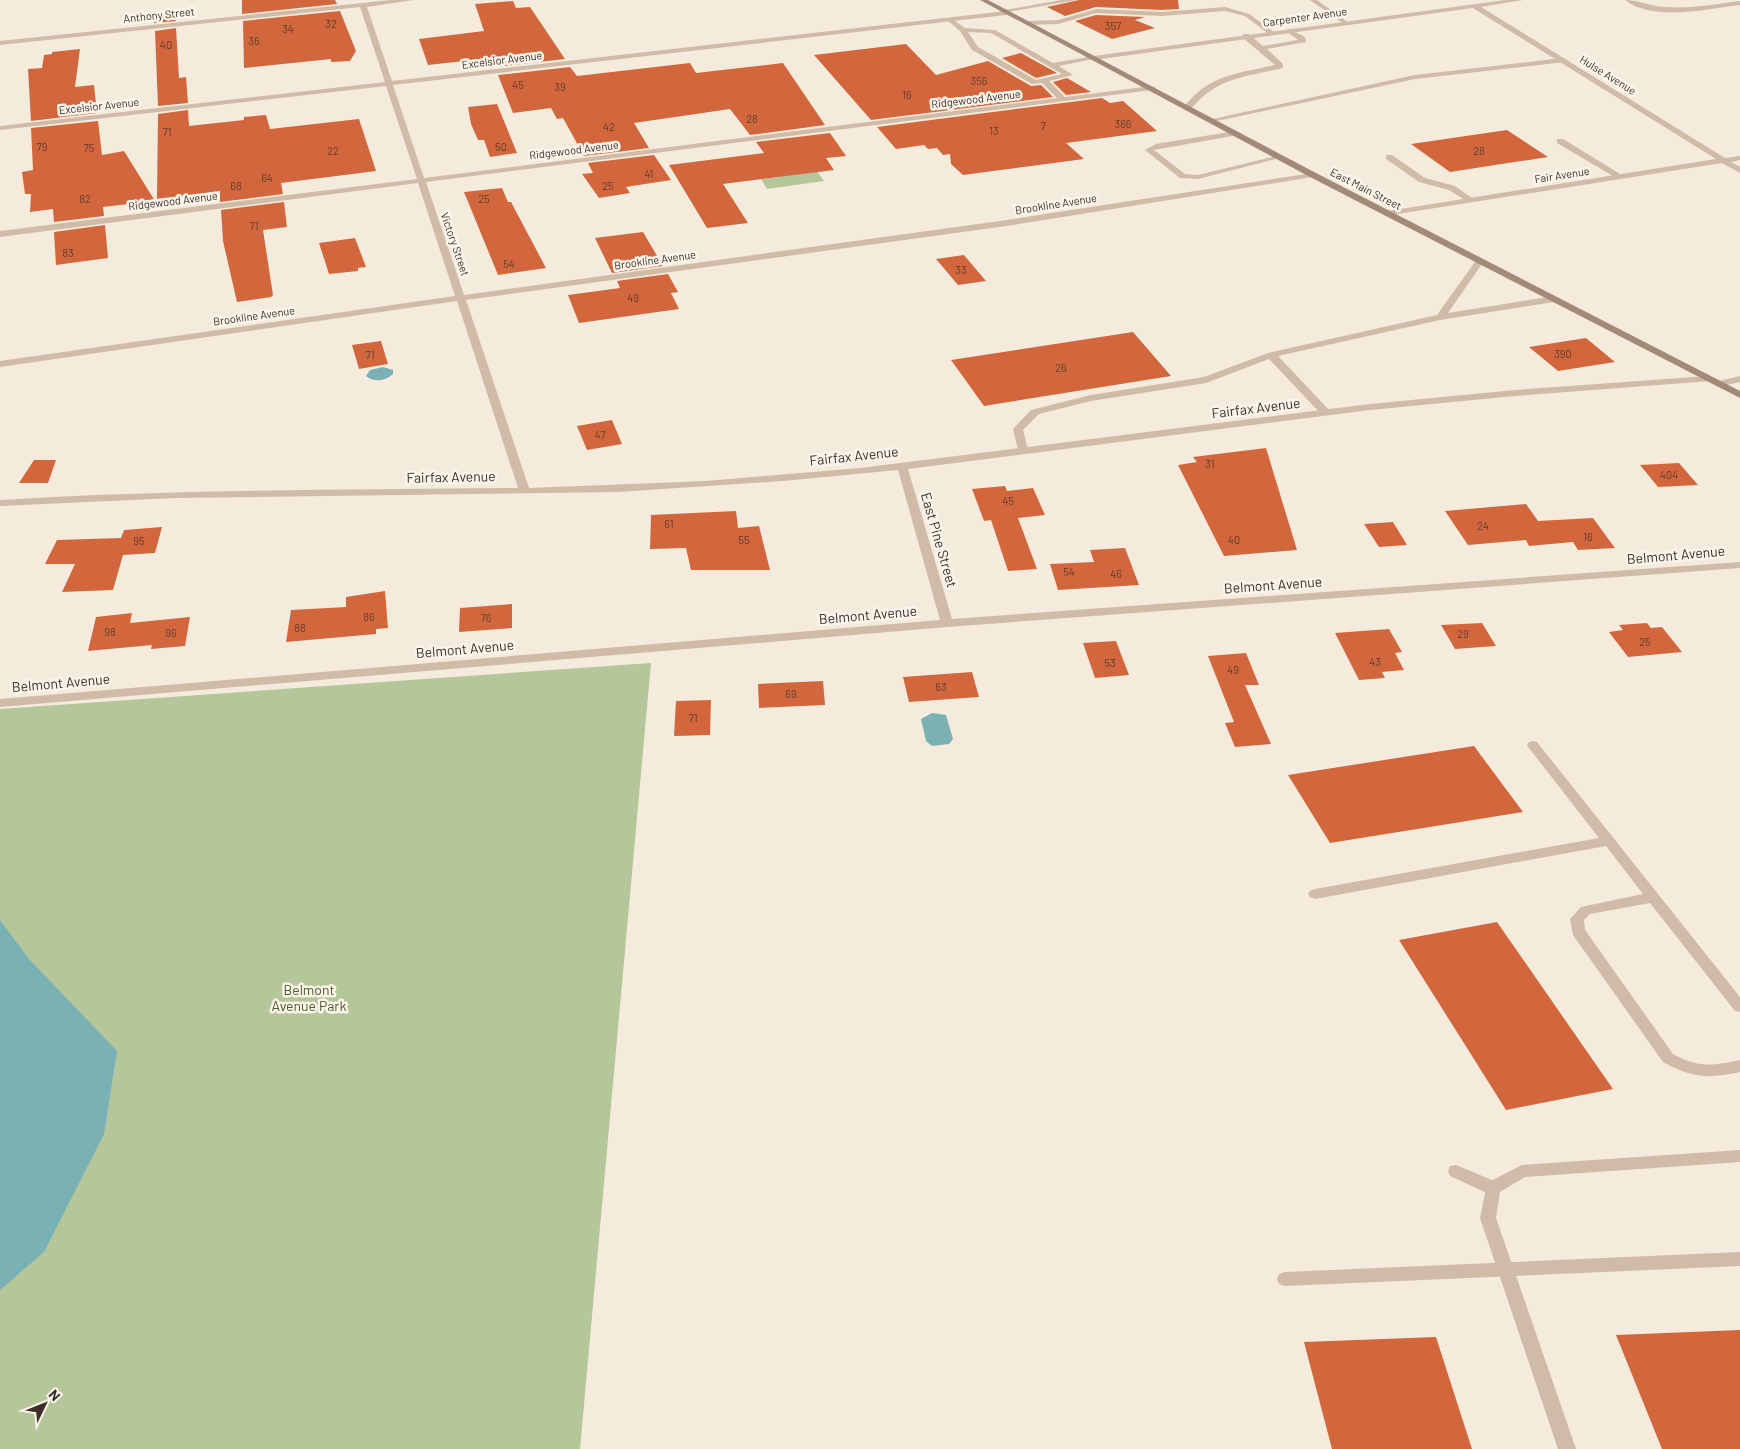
<svg xmlns="http://www.w3.org/2000/svg" width="1740" height="1449" font-family="Barlow,sans-serif">
<style>
.green{fill:#b6c69b}
.water{fill:#79b1b5}
.building{fill:#d2673e}
.lines{fill:none;stroke-linecap:round;stroke-linejoin:round}
.service{fill:#cfbba7;fill-rule:evenodd}
.minor{fill:#cfbba7;fill-rule:evenodd}
.secondary{fill:#a38978;fill-rule:evenodd}
.labels{text-anchor:middle;stroke-width:5;stroke-linejoin:round;paint-order:stroke}
.far-street-label{font-size:11px;fill:#3b2f28;stroke:#fcf4ea}
.number-label{font-size:11px;fill:#613d2e}
.street-label{font-size:14px;fill:#3b2f28;stroke:#fcf4ea}
.park-label{font-size:14px;fill:#485c29;stroke:#fcf4ea}
</style>
<rect width="100%" height="100%" fill="#f5ebdd"/>
<path class="green" d="M808 159 824 181 767 189 761 179 778 177Z
M651 663 580 1449H0V709Z"/>
<path class="water" d="M383 367 393 370V374C385 381 374 383 366 376L370 370Z
M932 713 946 715 953 739 949 744 932 746 926 741 921 719Z
M0 920 29 959 117 1051 104 1134 44 1252 0 1290Z"/>
<path class="building" d="M242 0H335L337 4 242 14Z
M1079 0H1178L1179 9 1162 10 1096 7 1065 16 1047 7Z
M513 1 516 8 530 7 565 59 495 67 491 58 428 65 419 39 484 31 475 4Z
M340 11 356 51 350 61 331 62V59L244 68 243 21Z
M175 15 176 21 154 23V16Z
M1096 15 1145 17 1135 20 1155 28 1112 39 1075 21Z
M176 28 179 78 186 77 188 103 158 106 155 31Z
M906 44 936 75 988 61 1031 86 1041 85 1053 97 871 120 814 55Z
M80 49 75 87 94 85 97 113 31 121 28 69 42 68 44 55 52 54V52Z
M1021 53 1057 73 1036 78 1002 58Z
M690 63 696 73 783 63 825 125 750 135 730 109 634 123 649 148 584 156 563 118 557 119 551 108 513 113 498 75 570 67 577 76Z
M1067 78 1091 92 1066 95 1053 82Z
M1102 98 1110 103 1123 101 1157 131 1066 143 1084 159 963 175 951 164 950 154 943 155 937 148 928 149 924 145 896 149 877 127Z
M497 104 517 153 490 157 484 140H478L471 124 468 107Z
M188 110 189 126 244 120V117L266 115 270 129 359 119 376 171 281 183 283 194 220 202V191L157 199 158 114Z
M98 121 102 155 124 151 155 201 103 207 104 216 54 222 53 209 30 212 31 194H25L22 172 33 170 31 128Z
M1507 130 1548 157 1450 172 1411 144Z
M830 133 846 156 826 158 834 170 723 184 748 223 707 228 669 165 764 153 756 142Z
M654 155 671 180 626 187 630 193 599 198 582 174 593 173 588 163Z
M502 188 508 202H511L546 268 498 275 464 192Z
M284 202 287 227 263 230 273 295 271 297 237 302 223 241 221 210Z
M105 225 108 258 56 265 54 232Z
M643 232 663 266 612 273 595 238Z
M355 238 366 267 358 268V271L329 274 319 243Z
M964 255 969 261 986 281 958 285 936 259Z
M668 274 678 292 671 293 679 309 579 323 568 295 620 288 617 281Z
M1133 332 1171 376 984 406 951 360Z
M1586 338 1615 362 1558 371 1529 347Z
M381 341 388 364 359 369 352 345Z
M612 420 622 444 587 450 577 426Z
M1266 448 1297 550 1224 556 1178 465 1197 462 1193 457Z
M34 460H56L48 483H19Z
M1679 463 1698 485 1658 487 1640 465Z
M1005 486 1007 491 1033 488 1045 515 1018 518 1037 569 1008 571 991 520 984 521 972 489Z
M1526 504 1538 521 1593 518 1615 548 1578 550 1573 542 1529 546 1526 540 1468 545 1445 511Z
M736 511 738 528 759 526 770 570H691L686 548 650 549 651 515Z
M1393 522 1407 545 1379 547 1364 524Z
M162 527 155 553 123 555 113 590 62 592 75 564H45L57 540 121 538 124 530Z
M1125 548 1139 585 1058 590 1050 564 1094 562 1090 550Z
M385 591 388 628 376 629V634L286 642 291 610 346 607V597Z
M512 604V628L459 632 460 608Z
M132 613 130 623 190 617 185 646 151 649 152 645 88 651 96 617Z
M1482 623 1496 646 1455 649 1441 625Z
M1647 623 1651 628 1662 627 1682 652 1628 657 1609 632 1623 630 1619 625Z
M1389 629 1402 652 1395 653 1404 670 1382 672 1385 678 1359 680 1335 633Z
M1116 641 1129 675 1095 678 1083 643Z
M1246 653 1259 685H1245L1271 744 1235 747 1225 723 1234 722 1208 656Z
M972 672 979 697 909 702 903 677Z
M823 681 825 705 759 708 758 684Z
M711 700 710 735 674 736 676 701Z
M1474 746 1523 812 1330 843 1288 775Z
M1497 922 1613 1089 1506 1110 1399 940Z
M1740 1330V1449H1662L1616 1335Z
M1436 1337 1472 1449H1332L1304 1342Z"/>
<g class="lines">
<path class="service" d="M1061 0H1077L1002 13 999 11Z
M1310 0H1317L1349 23 1344 24Z
M1625 0C1639 0 1652 7 1666 7 1691 9 1716 4 1740 1V5C1707 9 1653 22 1625 0Z
M1225 7 1249 14 1275 33 1269 34 1245 16 1225 11 1162 16 1096 13 1058 24 1027 25 1024 23 1027 21 1058 20 1096 9 1162 12Z
M947 18H951L965 28 995 30 1053 63 1094 56 1098 58 1059 66 1073 75 1049 81 1067 99 1060 101 1042 83 1032 84 972 50 960 31 947 20ZM968 32 991 33 1062 74 1036 80 978 47Z
M1289 29 1305 37 1306 42 1267 49 1283 64V68C1245 77 1217 77 1191 109H1185L1184 107C1208 75 1238 73 1275 65L1243 38V34H1249L1263 46 1298 40 1287 32 1285 31Z
M1562 58H1565V62L1415 79 1212 122 1208 120 1415 75Z
M1235 131 1239 133 1238 135 1154 150 1185 174 1198 175 1280 155 1284 157 1198 179 1180 178 1145 150 1156 144Z
M1557 139H1563L1625 177 1618 179 1557 143Z
M1386 155H1392L1425 178 1455 186 1475 200 1468 202 1449 190 1419 182 1386 159Z
M1480 258 1484 261 1448 313 1554 296 1559 299 1554 302 1440 320 1278 356 1330 411V415H1322L1269 359 1206 383 1091 401 1039 414 1023 430 1028 450 1023 453 1018 450 1013 429 1031 410 1091 395 1204 377 1268 353 1437 315 1477 259Z
M1740 376V382L1718 387 1713 384 1715 382Z
M1533 741 1537 742 1740 997V1012L1735 1011 1650 903 1590 914 1584 920 1585 930 1673 1054C1699 1068 1712 1066 1740 1060V1072C1708 1079 1692 1078 1663 1062L1573 935 1570 919 1581 907 1643 894 1606 846 1315 899 1310 897 1308 894 1310 891 1315 889 1599 838 1529 748 1527 745 1529 742Z
M1456 1165 1499 1183 1501 1188 1499 1193 1493 1195 1487 1193 1450 1176 1448 1171 1450 1166Z
M1740 1252V1266L1285 1286 1279 1284 1277 1279 1279 1274 1285 1272Z"/>
<path class="minor" d="M391 0H413L367 7 392 81 1006 11 1009 13 1006 15 393 85 424 178 1152 86 1156 88 1152 90 426 182 464 295 1007 220 1313 173 1317 175 1313 177 1007 226 466 300 529 488 706 481 860 468 1370 404 1515 390 1708 376 1711 377V381L1515 396 1370 410 908 469 952 619 1740 562V568L947 627 0 707V699L940 620 898 470 783 481 618 492 176 498 0 506V500C173 489 345 490 518 488L457 301 0 367V361L455 296 418 183 0 237V231L417 179 386 86 0 130V126L385 82 360 7 0 45V41Z
M1505 0H1523L1481 7 1725 158 1740 156V160L1731 162 1740 167V173L1722 163 1385 216V212L1388 211 1716 159 1473 8 1094 60 1090 58 1094 56Z
M1740 1150V1162L1525 1177 1500 1192 1496 1218 1576 1449H1558L1480 1218 1487 1183 1522 1165Z"/>
<path class="secondary" d="M980 0H988L1316 173 1740 391V398L1310 177Z"/>
</g>
<g class="labels">
<g class="far-street-label">
<text transform="translate(159 15) rotate(-6)" y="4">Anthony Street</text>
<text transform="translate(1305 17) rotate(-8)" y="4">Carpenter Avenue</text>
<text transform="translate(502 60) rotate(-7)" y="4">Excelsior Avenue</text>
<text transform="translate(1608 75) rotate(32)" y="4">Hulse Avenue</text>
<text transform="translate(976 99) rotate(-7)" y="4">Ridgewood Avenue</text>
<text transform="translate(99 106) rotate(-6)" y="4">Excelsior Avenue</text>
<text transform="translate(574 150) rotate(-7)" y="4">Ridgewood Avenue</text>
<text transform="translate(1562 175) rotate(-9)" y="4">Fair Avenue</text>
<text transform="translate(1366 189) rotate(27)" y="4">East Main Street</text>
<text transform="translate(173 201) rotate(-7)" y="4">Ridgewood Avenue</text>
<text transform="translate(1056 204) rotate(-9)" y="4">Brookline Avenue</text>
<text transform="translate(455 244) rotate(71)" y="4">Victory Street</text>
<text transform="translate(655 260) rotate(-8)" y="4">Brookline Avenue</text>
<text transform="translate(254 316) rotate(-8)" y="4">Brookline Avenue</text>
</g>
<g class="number-label">
<text x="331" y="28">32</text>
<text x="1113" y="30">357</text>
<text x="288" y="33">34</text>
<text x="254" y="45">36</text>
<text x="166" y="49">40</text>
<text x="979" y="85">356</text>
<text x="518" y="89">45</text>
<text x="560" y="91">39</text>
<text x="907" y="99">16</text>
<text x="752" y="123">28</text>
<text x="1123" y="128">366</text>
<text x="1043" y="130">7</text>
<text x="609" y="131">42</text>
<text x="994" y="135">13</text>
<text x="167" y="136">71</text>
<text x="42" y="151">79</text>
<text x="501" y="151">50</text>
<text x="89" y="152">75</text>
<text x="333" y="155">22</text>
<text x="1479" y="155">28</text>
<text x="649" y="178">41</text>
<text x="267" y="182">64</text>
<text x="236" y="190">68</text>
<text x="608" y="190">25</text>
<text x="85" y="203">82</text>
<text x="484" y="203">25</text>
<text x="254" y="230">71</text>
<text x="68" y="257">83</text>
<text x="509" y="268">54</text>
<text x="961" y="274">33</text>
<text x="633" y="302">49</text>
<text x="1563" y="358">390</text>
<text x="370" y="359">71</text>
<text x="1061" y="372">26</text>
<text x="600" y="439">47</text>
<text x="1210" y="468">31</text>
<text x="1669" y="479">404</text>
<text x="1008" y="505">45</text>
<text x="669" y="528">61</text>
<text x="1483" y="530">24</text>
<text x="1588" y="541">16</text>
<text x="744" y="544">55</text>
<text x="1234" y="544">40</text>
<text x="139" y="545">95</text>
<text x="1069" y="576">54</text>
<text x="1116" y="578">46</text>
<text x="369" y="621">86</text>
<text x="486" y="622">76</text>
<text x="300" y="632">88</text>
<text x="110" y="636">98</text>
<text x="171" y="637">96</text>
<text x="1463" y="638">29</text>
<text x="1645" y="646">25</text>
<text x="1375" y="666">43</text>
<text x="1110" y="667">53</text>
<text x="1233" y="674">49</text>
<text x="941" y="691">63</text>
<text x="791" y="698">69</text>
<text x="693" y="722">71</text>
</g>
<g class="street-label">
<text transform="translate(1256 408) rotate(-7)" y="5">Fairfax Avenue</text>
<text transform="translate(854 456) rotate(-6)" y="5">Fairfax Avenue</text>
<text transform="translate(451 477) rotate(-1)" y="5">Fairfax Avenue</text>
<text transform="translate(939 540) rotate(74)" y="5">East Pine Street</text>
<text transform="translate(1676 555) rotate(-5)" y="5">Belmont Avenue</text>
<text transform="translate(1273 585) rotate(-4)" y="5">Belmont Avenue</text>
<text transform="translate(868 615) rotate(-5)" y="5">Belmont Avenue</text>
<text transform="translate(465 649) rotate(-5)" y="5">Belmont Avenue</text>
<text transform="translate(61 683) rotate(-5)" y="5">Belmont Avenue</text>
</g>
<g class="park-label">
<text x="309" y="995">Belmont<tspan x="309" dy="16">Avenue Park</tspan></text>
</g>
</g>
<g transform="translate(45 1404) rotate(47)" stroke="#fcf4ea" stroke-width="4" paint-order="stroke">
<path d="M0-4L9 19L0 12L-9 19Z" fill="#3b2f28"/>
<text y="-8" font-size="14" font-weight="bold" text-anchor="middle" fill="#3b2f28">N</text>
</g>
</svg>
